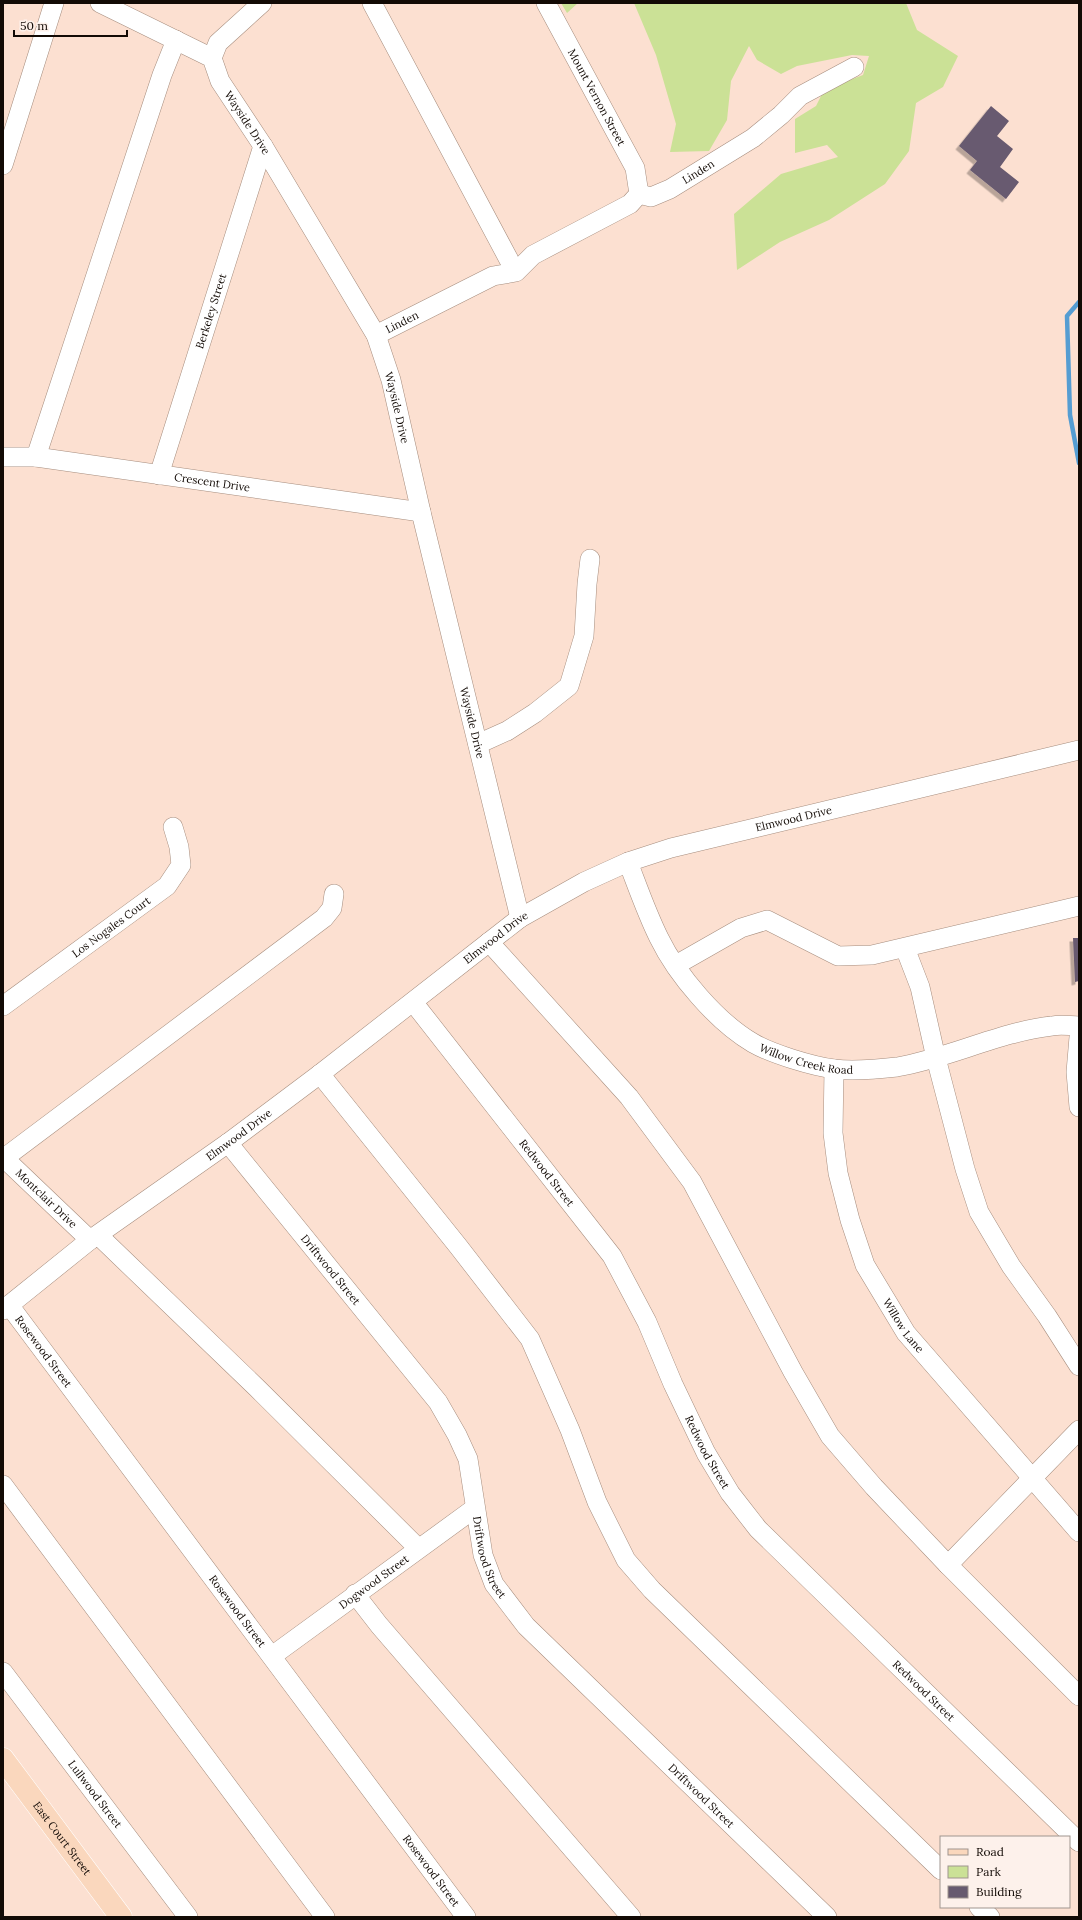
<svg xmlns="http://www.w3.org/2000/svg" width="1082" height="1920" font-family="Lora,serif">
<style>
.green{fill:#cbe196}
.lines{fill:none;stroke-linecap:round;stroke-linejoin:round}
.stream{stroke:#559dd2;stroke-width:4.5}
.building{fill:#675a6f;filter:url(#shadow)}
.minor-casing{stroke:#a68d7e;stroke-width:20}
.major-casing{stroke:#fff;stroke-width:23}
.minor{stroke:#fff;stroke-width:19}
.major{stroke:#fad7bd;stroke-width:22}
.labels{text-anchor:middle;stroke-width:3;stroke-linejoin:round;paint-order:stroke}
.street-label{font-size:11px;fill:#120a05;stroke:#fdf1eb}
</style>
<defs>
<filter id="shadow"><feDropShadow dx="-3.5" dy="3.5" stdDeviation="0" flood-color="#0004"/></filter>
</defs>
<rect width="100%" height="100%" fill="#fce0d1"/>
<path class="green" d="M561 3H578L567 13Z
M634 3H906L917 30 958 56 943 87 916 103 909 151 885 184 829 220 780 242 737 270 734 214 781 174 838 157 827 145 795 153V119L816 106 824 90 863 75 869 56 852 55 797 66 781 74 757 60 749 46 731 81 727 120 709 151 670 152 676 124 656 55Z"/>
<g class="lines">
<path class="stream" d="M1079 302 1067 316 1070 415 1079 463"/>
</g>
<path class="building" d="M991 106 1009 121 997 136 1013 149 1000 167 1019 182 1006 199 970 170 977 161 959 146Z
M1073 938H1079V981L1075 982Z"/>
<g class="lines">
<defs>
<g id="minor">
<path id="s1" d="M100 3 212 58 220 81 263 146 376 335 391 380 421 512 520 918"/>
<path d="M372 3 509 260"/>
<path id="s2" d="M546 3 635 168 639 194"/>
<path d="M212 58 218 43 262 3"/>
<path d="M3 165 54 3"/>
<path id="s3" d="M639 194 651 197 670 189 753 138 781 115 800 96 854 67"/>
<path id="s4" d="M376 335 493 276 516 272 533 255 630 204 639 194"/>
<path id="s5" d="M3 457H36L421 512"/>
<path d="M36 457 162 75 176 40"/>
<path id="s6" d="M159 475 263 146"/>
<path d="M478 744 507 731 535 713 569 686 584 636 587 584 590 559"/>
<path id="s7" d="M628 862C638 888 647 914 659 938 677 975 717 1022 753 1043 772 1054 812 1066 834 1069 851 1071 879 1069 897 1067 950 1058 999 1032 1052 1026 1061 1024 1070 1026 1079 1026"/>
<path d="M489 942 629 1097 692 1182 793 1372 830 1436 874 1487 948 1565 1079 1696"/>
<path d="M905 948 920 987 936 1058 965 1169 979 1212 1011 1266 1047 1316 1079 1366"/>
<path d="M676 965 741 928 767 920 838 956 872 955 1079 906"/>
<path id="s8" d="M413 1002 612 1256 647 1322 673 1384 706 1453 730 1493 758 1529 1079 1842"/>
<path id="s9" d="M3 1006 167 886 181 865 179 847 173 827"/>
<path d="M1079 1037 1076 1072 1079 1107"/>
<path id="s10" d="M834 1069 833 1133 838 1173 850 1220 865 1265 906 1333 1079 1532"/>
<path d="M320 1074 458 1246 530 1339 570 1430 597 1502 626 1560 652 1590 941 1870"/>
<path id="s11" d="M228 1143 438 1402 457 1435 468 1459 483 1555 494 1584 526 1626 827 1917"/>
<path id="s12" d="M3 1157 90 1240"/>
<path d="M3 1159 324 918 332 908 334 894"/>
<path d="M98 1235 257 1388 418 1548"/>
<path id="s13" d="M9 1305 466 1917"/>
<path id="s14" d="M3 1310 90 1240 228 1143 320 1074 520 918 584 882 628 862 671 848 1079 750"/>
<path d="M3 1485 325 1917"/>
<path d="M948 1565 1079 1430"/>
<path d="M355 1594 379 1625 631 1917"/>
<path id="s15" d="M272 1656 475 1508"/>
<path id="s16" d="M3 1672 188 1917"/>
<path d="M979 1907 990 1917"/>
</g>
<g id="major">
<path id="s17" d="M3 1759 121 1917"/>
</g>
</defs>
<use href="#minor" class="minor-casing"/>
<use href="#major" class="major-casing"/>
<use href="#minor" class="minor"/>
<use href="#major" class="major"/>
</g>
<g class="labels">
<g class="street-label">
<text dy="4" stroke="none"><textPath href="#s2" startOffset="107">Mount Vernon Street</textPath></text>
<text dy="4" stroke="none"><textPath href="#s1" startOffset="199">Wayside Drive</textPath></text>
<text dy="4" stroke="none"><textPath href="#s3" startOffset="66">Linden</textPath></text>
<text dy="4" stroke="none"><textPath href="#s6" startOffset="172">Berkeley Street</textPath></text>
<text dy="4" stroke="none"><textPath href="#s4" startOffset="29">Linden</textPath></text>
<text dy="4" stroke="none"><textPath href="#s1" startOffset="523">Wayside Drive</textPath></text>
<text dy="4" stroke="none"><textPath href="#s5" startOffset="211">Crescent Drive</textPath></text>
<text dy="4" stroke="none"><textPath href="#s1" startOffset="847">Wayside Drive</textPath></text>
<text dy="4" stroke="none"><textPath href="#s14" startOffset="942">Elmwood Drive</textPath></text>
<text dy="4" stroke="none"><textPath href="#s9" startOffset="134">Los Nogales Court</textPath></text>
<text dy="4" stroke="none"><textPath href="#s14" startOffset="618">Elmwood Drive</textPath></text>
<text dy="4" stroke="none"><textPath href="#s7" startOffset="281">Willow Creek Road</textPath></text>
<text dy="4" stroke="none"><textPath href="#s14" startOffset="294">Elmwood Drive</textPath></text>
<text dy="4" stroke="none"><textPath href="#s8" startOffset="217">Redwood Street</textPath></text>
<text dy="4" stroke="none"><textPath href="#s12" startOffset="60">Montclair Drive</textPath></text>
<text dy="4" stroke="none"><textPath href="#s11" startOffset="163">Driftwood Street</textPath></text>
<text dy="4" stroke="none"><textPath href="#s10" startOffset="272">Willow Lane</textPath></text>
<text dy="4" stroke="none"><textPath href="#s13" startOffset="58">Rosewood Street</textPath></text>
<text dy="4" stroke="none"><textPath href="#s8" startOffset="541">Redwood Street</textPath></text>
<text dy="4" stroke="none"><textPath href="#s11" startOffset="499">Driftwood Street</textPath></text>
<text dy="4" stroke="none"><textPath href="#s15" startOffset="126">Dogwood Street</textPath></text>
<text dy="4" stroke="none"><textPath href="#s13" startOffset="382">Rosewood Street</textPath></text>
<text dy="4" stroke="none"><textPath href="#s8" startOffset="865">Redwood Street</textPath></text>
<text dy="4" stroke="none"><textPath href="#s16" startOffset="153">Lullwood Street</textPath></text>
<text dy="4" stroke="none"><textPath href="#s11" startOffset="823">Driftwood Street</textPath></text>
<text dy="4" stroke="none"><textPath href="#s17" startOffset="99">East Court Street</textPath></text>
<text dy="4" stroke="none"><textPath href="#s13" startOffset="706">Rosewood Street</textPath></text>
</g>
</g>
<rect width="1082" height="1920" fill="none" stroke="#120a05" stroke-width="8"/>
<rect x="940" y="1836" width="130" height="72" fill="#fdf1eb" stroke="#9f958f"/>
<rect x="948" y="1849" width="20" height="6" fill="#fad7bd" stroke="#9f958f"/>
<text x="976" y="1856" font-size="12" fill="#120a05">Road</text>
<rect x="948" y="1866" width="20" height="12" fill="#cbe196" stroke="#9f958f"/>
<text x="976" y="1876" font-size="12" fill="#120a05">Park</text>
<rect x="948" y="1886" width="20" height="12" fill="#675a6f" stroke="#9f958f"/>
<text x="976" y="1896" font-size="12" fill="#120a05">Building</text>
<path d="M14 30v6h113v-6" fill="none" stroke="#120a05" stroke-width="2"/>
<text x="20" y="30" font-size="12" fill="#120a05" stroke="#fdf1eb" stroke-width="3" paint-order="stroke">50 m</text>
</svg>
